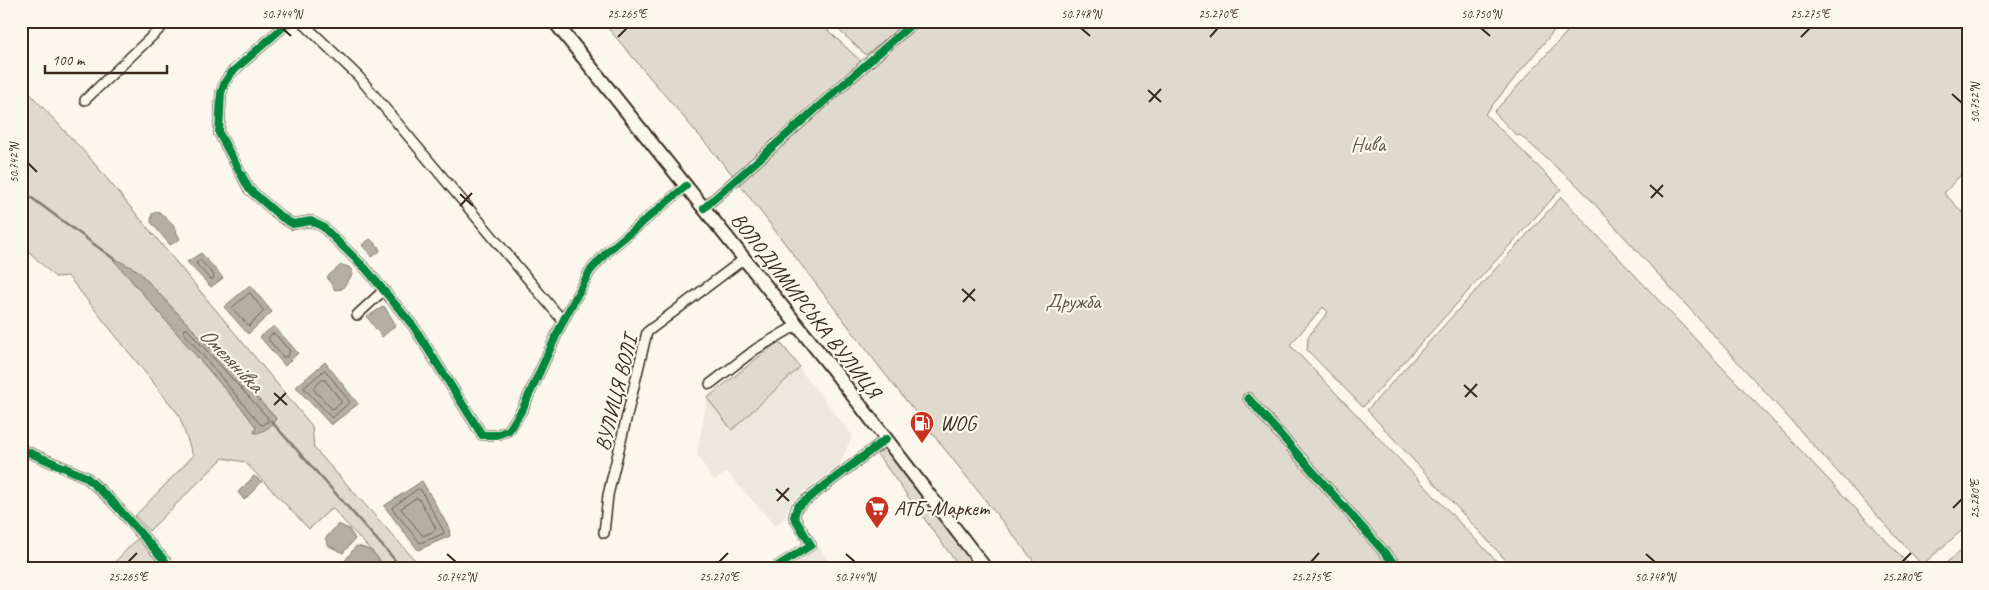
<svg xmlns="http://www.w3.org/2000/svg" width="1989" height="590" font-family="Caveat,sans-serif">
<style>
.built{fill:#ede8dd}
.green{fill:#dfd9ce;stroke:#8d8276;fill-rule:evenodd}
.water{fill:#b6aea2;stroke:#85796d}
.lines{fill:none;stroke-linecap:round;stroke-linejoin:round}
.shore{stroke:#6c5f53;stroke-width:1}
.stream{stroke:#85796d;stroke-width:2.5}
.minor-casing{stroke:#3b2a1e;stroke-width:12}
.primary-casing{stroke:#3b2a1e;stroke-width:16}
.minor{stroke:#fbf7ec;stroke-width:9}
.primary{stroke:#fbf7ec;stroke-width:12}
.cycleway-casing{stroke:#fbf7ec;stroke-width:11}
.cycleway{stroke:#00873e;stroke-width:8}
.ticks{fill:none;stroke:#3b2a1e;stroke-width:2}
.labels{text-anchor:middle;stroke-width:4.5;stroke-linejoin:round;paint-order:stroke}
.park-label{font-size:21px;fill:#64564a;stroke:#fbf7ec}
.street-label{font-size:21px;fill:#3b2a1e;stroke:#fbf7ec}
.poi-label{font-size:21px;fill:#3b2a1e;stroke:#fbf7ec;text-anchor:start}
.water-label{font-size:22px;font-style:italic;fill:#605246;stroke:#fbf7ec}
.neatline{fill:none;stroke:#3b2a1e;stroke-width:2}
.ticks-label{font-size:12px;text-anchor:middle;fill:#3b2a1e}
</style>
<rect width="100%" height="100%" fill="#fbf7ec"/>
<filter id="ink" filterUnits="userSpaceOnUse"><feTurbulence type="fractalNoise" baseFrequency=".02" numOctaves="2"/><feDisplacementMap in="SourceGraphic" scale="10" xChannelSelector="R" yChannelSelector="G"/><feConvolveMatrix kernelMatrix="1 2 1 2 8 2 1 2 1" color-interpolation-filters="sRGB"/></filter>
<g filter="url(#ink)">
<path class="built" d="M799 368 852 435 840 465 792 501 784 518 775 526 727 472 714 481 697 455 707 398 732 430Z
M819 546 833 569H784Z"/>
<path class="green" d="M602 21H818L868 68 922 21H1562L1485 114 1561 189 1363 407 1307 350 1308 337 1328 312 1323 307 1290 345 1504 569H1040L885 374 731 173Z
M829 21H907L866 55Z
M1577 21H1968V167L1944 193 1968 218V525L1922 565 1580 188 1520 135 1517 136 1494 112Z
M21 84 89 157 312 426 314 448 423 569H388L332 508 309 529 245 462 223 458 149 531 135 516 193 456 179 415 68 276 55 277 21 244ZM112 258 137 270 276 418 255 433 256 427 244 411Z
M1561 197 1913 569H1514L1367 410Z
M779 341 800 367 732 430 707 398Z
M887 447 980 569H961L877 454Z
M138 538 164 569H108Z
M1968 544V569H1939Z"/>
<path class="water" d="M158 211 172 223 180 239 170 245 151 222 152 214Z
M370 239 378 246 380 251 372 257 362 245Z
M201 253 223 278 211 287 187 262Z
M111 257 137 270 276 418C273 426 263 433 254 433L256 427 244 411Z
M341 265C348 266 351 267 353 274L342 289 335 290 327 277Z
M250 285 272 312 248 334 224 307Z
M384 306 396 325 382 337 367 317Z
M274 326 298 353 285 366 260 337Z
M325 362 358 404 331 425 296 387Z
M254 476 262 482 244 500 238 492Z
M422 481 449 528 450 536 418 550 384 506Z
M338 524 349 529 355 539 343 553 329 546 325 539Z
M356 546C370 548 377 553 382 567L380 569H351L344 562Z"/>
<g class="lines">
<path class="shore" d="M200 260 214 275 213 279H210L197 265V262Z
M250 293 264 311 249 326 232 308Z
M184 329H187L268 418V421L262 425 260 424 184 333Z
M272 334H275L290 351 287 357H283L268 339Z
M325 370 350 402 332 418 304 388Z
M322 380H325L341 401V403L333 409 331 408 313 389Z
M418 489 421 490 444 532 443 534 420 543 392 508Z
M416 498 419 499 436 528 434 531 423 536 401 509Z"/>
<path class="stream" d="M21 190 114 259
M271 421 403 569"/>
<defs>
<path id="minor" d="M290 21 231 73 225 82 221 93 219 133 249 189 281 217 293 224 311 221 323 227 366 269 414 327 482 435H497L509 430 523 408 563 321 590 271 608 251 686 186
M301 21 358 76 563 321
M85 100 168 21
M704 208 915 21
M357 315 384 290
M710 384 756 349 797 325
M1248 398 1399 569
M21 449 86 477 112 501 172 569
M604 533 608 495 647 332 744 259
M773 569 811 545 794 517 797 507 886 439"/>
<path id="primary" d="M554 21 834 371 986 569"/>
</defs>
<use href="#minor" class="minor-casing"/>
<use href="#primary" class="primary-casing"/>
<use href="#minor" class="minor"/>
<use href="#primary" class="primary"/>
<defs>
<path id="cycleway" d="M290 21 231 73 225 82 221 93 219 133 249 189 281 217 293 224 311 221 323 227 366 269 414 327 482 435H497L509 430 523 408 563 321 590 271 608 251 686 186
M704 208 915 21
M1248 398 1399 569
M21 449 86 477 112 501 172 569
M773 569 811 545 794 517 797 507 886 439"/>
</defs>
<use href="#cycleway" class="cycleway-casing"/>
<use href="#cycleway" class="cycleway"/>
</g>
</g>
<path class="ticks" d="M282 28 291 36M1081 28 1090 36M1481 28 1490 36M618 37 627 28M1210 37 1218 28M1801 37 1810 28M1148 90 1161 102M1952 94 1962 103M1149 102 1161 89M28 163 37 172M1650 185 1663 197M460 194 473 206M1651 198 1663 185M460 206 472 193M962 289 975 301M963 302 975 289M1464 385 1477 397M274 393 287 405M1465 397 1477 384M274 405 286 393M776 489 789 501M777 501 789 488M1953 508 1962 499M447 554 456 562M846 554 855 562M1646 554 1655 562M128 562 137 553M719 562 728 553M1311 562 1319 553M1902 562 1911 553"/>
<defs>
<symbol id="fuel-pin" viewBox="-11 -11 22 30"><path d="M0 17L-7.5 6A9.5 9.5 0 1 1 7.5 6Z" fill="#c8321e" stroke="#fbf7ec"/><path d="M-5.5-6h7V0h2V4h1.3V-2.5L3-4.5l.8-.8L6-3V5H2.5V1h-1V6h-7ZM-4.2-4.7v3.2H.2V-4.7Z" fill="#fff"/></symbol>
<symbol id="supermarket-pin" viewBox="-11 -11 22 30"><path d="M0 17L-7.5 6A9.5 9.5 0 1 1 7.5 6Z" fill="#c8321e" stroke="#fbf7ec"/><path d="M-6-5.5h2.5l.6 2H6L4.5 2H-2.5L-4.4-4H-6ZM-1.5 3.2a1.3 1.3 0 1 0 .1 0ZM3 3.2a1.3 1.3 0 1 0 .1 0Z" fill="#fff"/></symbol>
</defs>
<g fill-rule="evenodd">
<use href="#fuel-pin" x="908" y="409" width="28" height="38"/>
<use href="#supermarket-pin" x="863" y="494" width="28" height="38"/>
</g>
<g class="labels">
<g class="park-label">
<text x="1368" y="151">Нива</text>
<text x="1073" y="308">Дружба</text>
</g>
<g class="street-label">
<text transform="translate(806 305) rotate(52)" y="7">ВОЛОДИМИРСЬКА ВУЛИЦЯ</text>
<text transform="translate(616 393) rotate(-76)" y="7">ВУЛИЦЯ ВОЛІ</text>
</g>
<g class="poi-label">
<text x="940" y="430">WOG</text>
<text x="894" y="515">АТБ-Маркет</text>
</g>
<g class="water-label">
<text transform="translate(232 359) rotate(46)" y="8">Омелянівка</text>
</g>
</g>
<rect width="1989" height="590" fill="none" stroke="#fbf7ec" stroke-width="55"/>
<path d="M45 65v8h122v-8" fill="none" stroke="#3b2a1e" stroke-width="2.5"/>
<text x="52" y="65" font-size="15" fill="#3b2a1e" stroke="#fbf7ec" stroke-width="4" paint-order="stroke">100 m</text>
<rect x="28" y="28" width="1934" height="534" class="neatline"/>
<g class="ticks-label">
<text x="282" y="18">50.744°N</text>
<text x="627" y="18">25.265°E</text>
<text x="1081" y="18">50.748°N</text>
<text x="1218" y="18">25.270°E</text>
<text x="1481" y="18">50.750°N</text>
<text x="1810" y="18">25.275°E</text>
<text transform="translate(1975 103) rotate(-90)" y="4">50.752°N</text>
<text transform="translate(14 163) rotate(-90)" y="4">50.742°N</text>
<text transform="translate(1975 499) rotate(-90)" y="4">25.280°E</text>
<text x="128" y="581">25.265°E</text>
<text x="456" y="581">50.742°N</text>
<text x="719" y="581">25.270°E</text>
<text x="855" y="581">50.744°N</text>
<text x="1311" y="581">25.275°E</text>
<text x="1655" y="581">50.748°N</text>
<text x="1902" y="581">25.280°E</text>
</g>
</svg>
